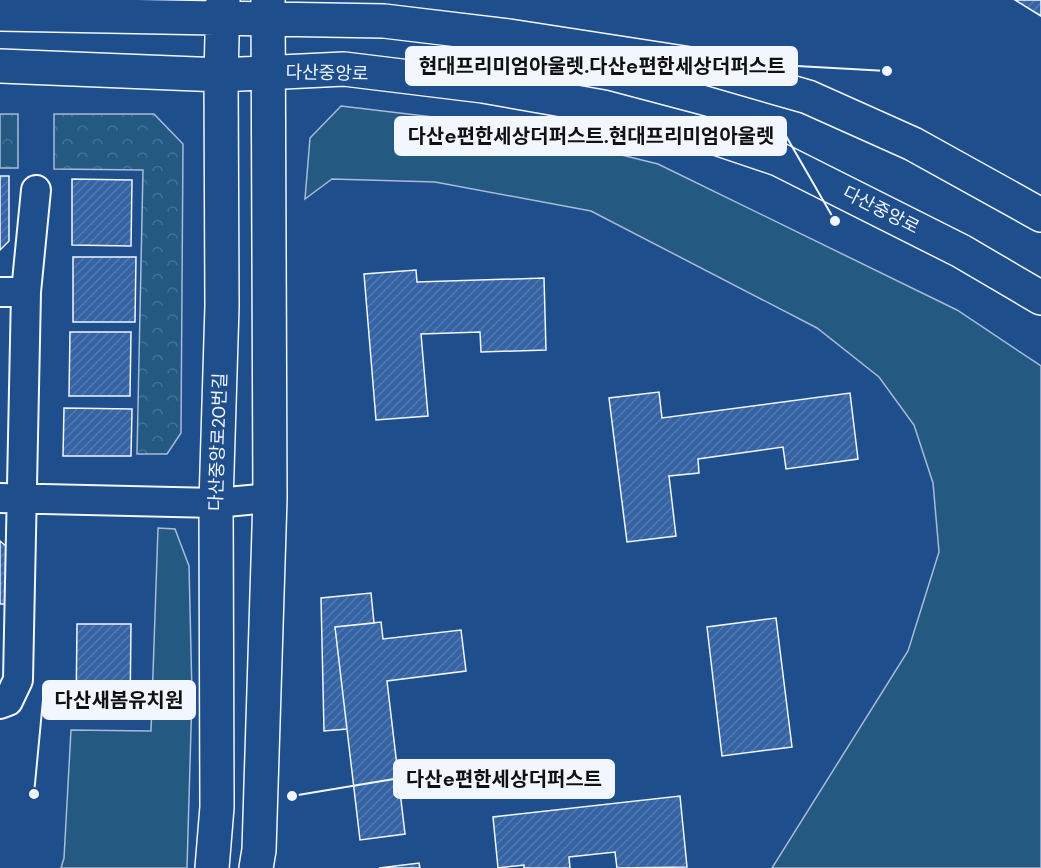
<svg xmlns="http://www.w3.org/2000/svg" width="1041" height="868" font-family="'DM Sans','Noto Sans KR',sans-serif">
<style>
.green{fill:#245a82;stroke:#a8bbd7;stroke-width:1.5}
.forest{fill:url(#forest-crowns);stroke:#a8bbd7;stroke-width:1.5}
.building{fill:url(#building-hatch);stroke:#f2f6ff;stroke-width:1.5}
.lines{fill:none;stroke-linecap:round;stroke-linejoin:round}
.street-casing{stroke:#f2f6ff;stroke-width:32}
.secondary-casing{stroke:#f2f6ff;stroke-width:36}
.street{stroke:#1f4e8c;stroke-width:28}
.secondary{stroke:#1f4e8c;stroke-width:33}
.labels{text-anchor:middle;stroke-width:4.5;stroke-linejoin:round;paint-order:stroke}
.street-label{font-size:18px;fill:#f2f6ff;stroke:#1f4e8c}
.leader{fill:none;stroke:#f2f6ff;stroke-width:2}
.callout-dot{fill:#f2f6ff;stroke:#1f4e8c;stroke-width:2}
.callout{fill:#f2f6ff;stroke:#f2f6ff;stroke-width:2}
.callout-label{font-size:20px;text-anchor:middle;font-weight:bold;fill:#111}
</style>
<defs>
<pattern id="forest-crowns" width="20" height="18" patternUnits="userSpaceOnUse" patternTransform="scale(1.5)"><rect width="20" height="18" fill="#245a82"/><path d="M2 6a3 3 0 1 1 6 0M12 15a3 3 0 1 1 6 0" fill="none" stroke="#447295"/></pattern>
<pattern id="building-hatch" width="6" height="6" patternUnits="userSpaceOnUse" patternTransform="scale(1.5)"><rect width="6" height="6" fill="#3563a3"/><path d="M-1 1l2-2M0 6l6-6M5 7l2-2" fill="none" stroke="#537ab1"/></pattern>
</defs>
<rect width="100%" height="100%" fill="#1f4e8c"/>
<path class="green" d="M341 106 500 125 658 164 957 310 1041 366V868H772L908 651 939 552 933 483 914 425 879 377 817 328 591 211 435 182 332 179 305 199 310 138Z
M158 528 175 529 189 566 192 695 187 868H61L64 858 71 730 151 731Z"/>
<path class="forest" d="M0 114H18V168H0Z
M54 114H154L183 144 181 433 167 454H137L143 170 54 169Z"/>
<path class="building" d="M1015 0H1041V16Z
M0 176H9V241L0 250Z
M72 179 132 180 131 246 72 245Z
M73 257H136L135 322H73Z
M416 270 417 282 544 278 546 350 481 352 480 332 421 334 428 416 376 420 364 274Z
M70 332H131L130 396H69Z
M659 392 662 418 850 393 858 459 786 469 783 447 698 459 699 473 669 476 676 536 627 542 609 398Z
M64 408 132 409 131 456H63Z
M0 541 6 546V604H0Z
M371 593 374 623 335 627 347 729 324 731 321 598Z
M776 618 792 747 722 756 707 627Z
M381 622 383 639 461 630 466 671 387 681 405 834 360 840 335 627Z
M77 624H131L130 715H76Z
M680 796 687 867 617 868 615 852 569 857 570 868H524V865L498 868 493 817Z
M419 863 420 868H379Z"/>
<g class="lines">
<defs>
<path id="street" d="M0 292H26L18 680 8 701 0 704
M26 292 36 190
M0 498 216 503 270 498"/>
<path id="secondary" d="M0 14 384 21 509 36 697 65 808 97 913 144 1041 215
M0 66 221 75 344 69 483 86 603 107 701 133 778 159 961 251 1041 298
M212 868 217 807 216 503 222 306 221 75 223 0
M256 868 259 850 270 498 268 0"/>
</defs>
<use href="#street" class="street-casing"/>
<use href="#secondary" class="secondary-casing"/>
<use href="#street" class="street"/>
<use href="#secondary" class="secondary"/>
</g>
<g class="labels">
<g class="street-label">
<text transform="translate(327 73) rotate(1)" y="6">다산중앙로</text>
<text transform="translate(881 210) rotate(27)" y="6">다산중앙로</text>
<text transform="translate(218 442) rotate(-88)" y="6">다산중앙로20번길</text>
</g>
</g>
<path class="leader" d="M887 71L797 66M835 221L786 136M34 794L43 700M292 796L394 779"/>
<g class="callout-dot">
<circle cx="887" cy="71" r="6"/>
<circle cx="835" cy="221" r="6"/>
<circle cx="34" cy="794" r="6"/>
<circle cx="292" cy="796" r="6"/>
</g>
<g class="callout">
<rect x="406" y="47" width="391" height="38" rx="6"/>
<rect x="395" y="117" width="391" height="38" rx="6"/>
<rect x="43" y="681" width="152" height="38" rx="6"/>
<rect x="394" y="760" width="220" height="38" rx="6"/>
</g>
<g class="callout-label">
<text x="602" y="73">현대프리미엄아울렛.다산e편한세상더퍼스트</text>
<text x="591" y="143">다산e편한세상더퍼스트.현대프리미엄아울렛</text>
<text x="119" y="707">다산새봄유치원</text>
<text x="504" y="786">다산e편한세상더퍼스트</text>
</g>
</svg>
